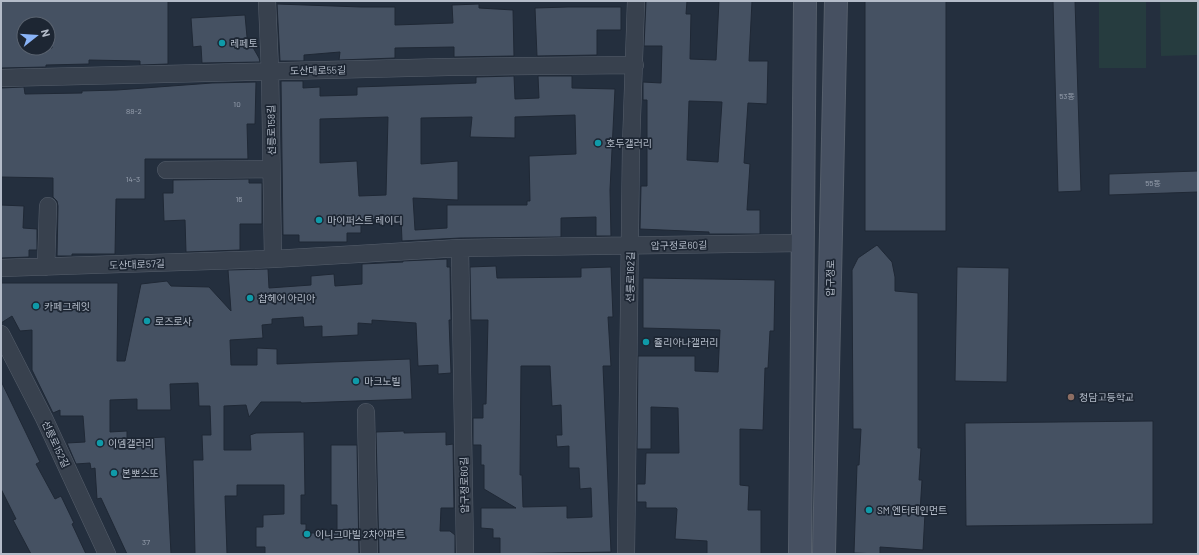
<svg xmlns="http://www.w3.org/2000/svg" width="1199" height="555" font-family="Barlow,'Noto Sans KR',sans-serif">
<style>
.green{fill:#263c3f}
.building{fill:#455162;stroke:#1f2835;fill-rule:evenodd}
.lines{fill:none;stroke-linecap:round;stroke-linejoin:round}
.street-casing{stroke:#565f6c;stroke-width:18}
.secondary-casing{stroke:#565f6c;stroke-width:24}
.street{stroke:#38414e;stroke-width:17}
.secondary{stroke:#465061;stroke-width:22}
.culture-dot{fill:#0f9aa8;stroke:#1d2633;stroke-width:1.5}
.education-dot{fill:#8d6e63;stroke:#1d2633;stroke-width:1.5}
.labels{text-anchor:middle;stroke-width:3.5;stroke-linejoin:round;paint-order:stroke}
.number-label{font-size:8px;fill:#98a1af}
.poi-label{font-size:10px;fill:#b4bcc9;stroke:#1d2633;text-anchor:start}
.street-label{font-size:10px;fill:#b4bcc9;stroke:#1d2633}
</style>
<rect width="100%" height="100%" fill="#242f3e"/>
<path class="green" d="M1099 1H1146V68H1099Z
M1160 1H1198V55L1161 56Z"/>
<path class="building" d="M1 1H168V64L140 65V61L89 60V64L46 65V67L1 68ZM24 24H51L52 48H24Z
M646 1H687L686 14H691L690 59 716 60 719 1H752L749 61H768L767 104 748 103 744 163 750 164 747 210H760V234H709V232L640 229 641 186H647V100H643V82L661 83 662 46H644ZM689 101 722 102 718 162 687 160Z
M865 1H946V231H865Z
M1053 1H1075L1081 191 1058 192Z
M277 4 361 7H395V25L453 23 452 5 479 4V8L513 10 514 56 454 57V47L395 48V58L339 60 340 52 304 55V61H280Z
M568 7H621V30H597V55L537 56 535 8Z
M245 15 247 37 259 58 260 62 202 63 201 46 193 47 191 18Z
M514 76 515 99 539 98 538 76H572V88L615 89 610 190 611 236H596V217L561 218V237L460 238 402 241 401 217 361 220V233H347V242H299V235H283L281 81H303V88L320 87V96L357 95V87L476 83V77ZM575 115 576 154 529 156 530 201H527V205H447V228L415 230 413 198 458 200V161L421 164V118L472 117 470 137 515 138V117ZM388 117 386 195 359 196 357 161 320 163V119Z
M256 82 255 124H247L248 159H145V199H116L115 254H72V256H57L58 206 57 201 53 197V178L1 177V88L24 87 25 94 82 93V91L117 90 212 83Z
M1198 171V192L1109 195V174Z
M249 179V183H262V224H240V250L186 252 185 220 164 221 163 193H173V180Z
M1 205 24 206 23 228 37 229V250H29V257L1 258Z
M877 245 892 262 895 277V291L918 293V448H921L919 480H922L920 512 925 513 923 550 880 547V554L854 553 857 465H859L861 429H853L852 270 858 258Z
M447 259V267H450L451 320H449L451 373 438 374V365L418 366 416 323 372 320V324L358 323V335L322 337V326L304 327 303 317 272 319V324L262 325 263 338 230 340 231 365H257V348L277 349V364L410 359 412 399 301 403V402H261L249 417 246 405 224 406V450H251L250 435 256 433 304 432 305 495H301V524H306V533H337V505H331V445H357L359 554H265V547H256V527H263V515L284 514V485H237V496H225L227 554H195L193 460H203L202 435H211L210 406H199L198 383 170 384 171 410H137V399L110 400V432L127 431V439L165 437 171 554H127L101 498 97 499 95 468 91 469 90 463 76 464 67 443 85 442 83 416H60V410L53 413 32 370V330L20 331 12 316 1 323V283H118L117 361H125L141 284 167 281 171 286 209 287 231 311 228 270 268 269 269 288 311 285V276L334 274 335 286 362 284V264L403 262V261Z
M496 266 497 278 581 277V268L611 267 613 317H608L611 366H603L611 552 500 554V538H493V529L481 528V508H516L484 489V465H481V445H473V418H483V404H486L488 320H471L470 267ZM521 366H550L552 406 561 405 562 435H556L557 447 569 446V468H579L580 489 591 488 592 517 567 518V506L523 507 522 475H520Z
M957 267 1009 268 1007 382 955 381Z
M643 278 775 280 774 331H770L768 368H765L763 430 740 429V485L749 486 748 510H761V554H707V541L675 539 677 509 676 508H646V502H637V484H645L646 453H679L678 408 651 407V449H637L638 356H695V371L718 372 720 330 643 328Z
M1 381 40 462 36 464 55 499 61 496 74 523 72 524 86 554H31L13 520 16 519 1 489Z
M1153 421V524L966 526 965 423Z
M404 431V433L446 432V445L453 444 454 508H441L440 531H450L455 535V554H379L376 432Z"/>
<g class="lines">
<defs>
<path id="street" d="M267 1 270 71 273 259
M1 78 448 67 635 65
M166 170 271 169
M460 248 465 554
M46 267 48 206
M1 268 273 259 460 248 803 243
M1 334 44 418 107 554
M366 412 369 554
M626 554 631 146 636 1"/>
<path id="secondary" d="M800 554 805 1
M824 554 836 1"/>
</defs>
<use href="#street" class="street-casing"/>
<use href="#secondary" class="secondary-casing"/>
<use href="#street" class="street"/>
<use href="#secondary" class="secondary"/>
</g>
<g class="culture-dot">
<circle cx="222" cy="43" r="4"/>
<circle cx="598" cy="143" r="4"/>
<circle cx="319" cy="220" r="4"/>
<circle cx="250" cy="298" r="4"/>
<circle cx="36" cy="306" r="4"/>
<circle cx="147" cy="321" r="4"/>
<circle cx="646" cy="342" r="4"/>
<circle cx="356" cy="381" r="4"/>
<circle cx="100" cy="443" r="4"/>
<circle cx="114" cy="473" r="4"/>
<circle cx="869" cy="510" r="4"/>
<circle cx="307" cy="534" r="4"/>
</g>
<circle class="education-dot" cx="1071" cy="397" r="4"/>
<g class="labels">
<g class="number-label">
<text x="1067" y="99">53동</text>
<text x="237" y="107">10</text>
<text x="134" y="114">88-2</text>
<text x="133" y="182">14-3</text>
<text x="1153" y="186">55동</text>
<text x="239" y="202">16</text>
<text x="146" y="545">37</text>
</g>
<g class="poi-label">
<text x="230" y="47">레페토</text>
<text x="606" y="147">호두갤러리</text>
<text x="327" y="224">마이퍼스트 레이디</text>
<text x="258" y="302">찹헤어 아리아</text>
<text x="44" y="310">카페그레잇</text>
<text x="155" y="325">로즈로사</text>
<text x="654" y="346">쥴리아나갤러리</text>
<text x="364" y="385">마크노빌</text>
<text x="1079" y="401">청담고등학교</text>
<text x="108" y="447">이뎀갤러리</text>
<text x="122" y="477">본뽀스또</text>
<text x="877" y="514">SM 엔터테인먼트</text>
<text x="315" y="538">이니그마빌 2차아파트</text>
</g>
<g class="street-label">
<text transform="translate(318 70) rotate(-1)" y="4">도산대로55길</text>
<text transform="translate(271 130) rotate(-91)" y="4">선릉로158길</text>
<text transform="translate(679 245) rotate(-1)" y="4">압구정로60길</text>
<text transform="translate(137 264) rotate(-2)" y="4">도산대로57길</text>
<text transform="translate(630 277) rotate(-89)" y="4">선릉로162길</text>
<text transform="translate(830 278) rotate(-89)" y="4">압구정로</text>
<text transform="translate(56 444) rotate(65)" y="4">선릉로152길</text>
<text transform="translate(464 485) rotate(-91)" y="4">압구정로60길</text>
</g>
</g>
<rect width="1199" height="555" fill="none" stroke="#b4bcc9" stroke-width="4"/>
<g transform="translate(36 36) rotate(73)"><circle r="19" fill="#1d2633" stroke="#59626f"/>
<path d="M0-3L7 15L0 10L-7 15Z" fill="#8ab4f8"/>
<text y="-6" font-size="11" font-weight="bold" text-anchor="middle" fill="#b4bcc9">N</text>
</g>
</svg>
